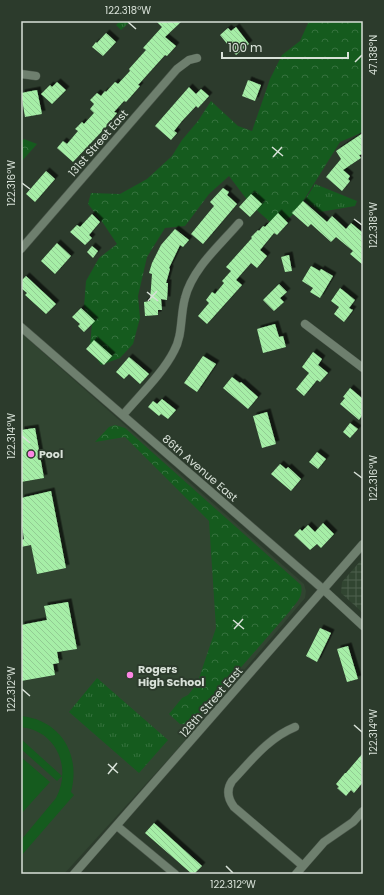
<svg xmlns="http://www.w3.org/2000/svg" width="384" height="895" font-family="Poppins,sans-serif">
<style>
.built{fill:#314531}
.industrial{fill:url(#industrial-grid)}
.grass{fill:#155b1e}
.forest{fill:url(#forest-crowns)}
.park{fill:url(#park-tufts)}
.building{fill:url(#building-back-hatch);filter:url(#shadow)}
.lines{fill:none;stroke-linecap:round;stroke-linejoin:round}
.minor-casing{stroke:#4b574b;stroke-width:9}
.minor{stroke:#6e7f6e;stroke-width:8}
.ticks{fill:none;stroke:#d8e1d8;stroke-width:1.5}
.poi-dot{fill:#fc86e4;stroke:#2c3b2c;stroke-width:1.5}
.labels{text-anchor:middle;stroke-width:4;stroke-linejoin:round;paint-order:stroke}
.street-label{font-size:11px;fill:#d8e1d8;stroke:#2c3b2c}
.poi-label{font-size:11px;font-weight:bold;fill:#d8e1d8;stroke:#2c3b2c;text-anchor:start}
.neatline{fill:none;stroke:#d8e1d8;stroke-width:1.5}
.ticks-label{font-size:10px;text-anchor:middle;fill:#d8e1d8}
</style>
<defs>
<pattern id="industrial-grid" width="8" height="8" patternUnits="userSpaceOnUse"><rect width="8" height="8" fill="#314531"/><path d="M0 4h8M4 0v8" fill="none" stroke="#4e604e"/></pattern>
<pattern id="forest-crowns" width="20" height="18" patternUnits="userSpaceOnUse"><rect width="20" height="18" fill="#155b1e"/><path d="M2 6a3 3 0 1 1 6 0M12 15a3 3 0 1 1 6 0" fill="none" stroke="#36723e"/></pattern>
<pattern id="park-tufts" width="24" height="20" patternUnits="userSpaceOnUse"><rect width="24" height="20" fill="#155b1e"/><path d="M3 7l-1-3M5 7V3M7 7l1-3M15 17l-1-3M17 17v-4M19 17l1-3" fill="none" stroke="#36723e"/></pattern>
<pattern id="building-back-hatch" width="6" height="6" patternUnits="userSpaceOnUse"><rect width="6" height="6" fill="#a6eea7"/><path d="M-1 5l2 2M0 0l6 6M5-1l2 2" fill="none" stroke="#92cc93"/></pattern>
<filter id="shadow"><feDropShadow dx="3.5" dy="-3.5" stdDeviation="0" flood-color="#0009"/></filter>
</defs>
<rect width="100%" height="100%" fill="#2c3b2c"/>
<path class="built" d="M21 333 304 584 306 591 305 598 174 753 64 874H21Z"/>
<path class="industrial" d="M363 558V613L341 593 342 582Z"/>
<path class="grass" d="M21 716C61 720 81 755 71 792L74 795 21 856V840L56 798C72 768 57 731 21 727Z
M21 739 62 776 57 781 21 749Z
M21 757 50 782 21 814Z"/>
<path class="forest" d="M309 21H363V132L340 142 297 211 277 228 251 205 229 176 209 194 185 226 165 228 147 257 138 296 140 318 133 344 120 358 101 365 90 347 92 323 84 307 86 281 99 258 117 244 103 223 88 204 91 193 120 194 147 179 172 156 182 140 198 121 211 101 238 126 252 131 270 79 282 55 300 41Z
M24 139 37 144 21 162V141Z
M115 425 125 428 301 585C304 596 296 603 290 611L197 718 189 724H180L169 714 182 698 188 695 197 684 216 628 209 521 125 437 95 442 109 427Z"/>
<path class="park" d="M120 21H131L121 30 116 25Z
M315 184 357 201 355 206 320 212 305 200Z
M97 678 168 740 139 773 69 712Z"/>
<path class="building" d="M156 21H182L165 37 176 46 167 56 165 55 138 85 140 86 126 102 124 101 114 112 117 113 105 128 73 162 57 148 63 141 67 144 78 131 75 129 82 122 84 124 94 113 90 109 94 104 90 100 97 93 101 96 105 91 106 92 115 82 118 84 130 71 129 69 146 50 143 48 162 27Z
M236 27 249 44 236 55 220 35 228 28 231 31Z
M106 33 116 42 103 56 92 47 96 42 97 43Z
M248 80 261 85 255 101 242 96Z
M57 82 66 90 52 104 41 94 50 85 52 87Z
M189 87 196 94 201 89 209 96 198 108 196 106 182 121 174 131 177 133 171 140 155 126Z
M37 90 42 114 25 117 21 93Z
M363 133V154L359 155 361 158 343 170 350 176 348 179 350 181 342 191 326 177 341 159 336 151Z
M46 171 55 179 35 202 26 194Z
M223 188 229 192 227 195 237 204 203 244 191 234 214 206 210 202Z
M251 194 262 204 250 217 239 207Z
M303 201 327 222 332 216 346 229 351 223 363 233V265L350 254 353 251 336 237 331 242 311 224 308 227 292 213Z
M278 213 288 223 277 235 274 233 260 250 267 256 257 268 251 263 236 280 242 285 207 324 198 316 209 303 206 300 212 292 215 294 224 283 222 281 231 271 226 267 252 238 251 237 258 230 259 231 263 226 265 227Z
M92 214 100 222 89 235 92 238 85 245 70 232 77 225 80 227Z
M175 229 189 240 183 247 180 245 169 268 170 269 166 283H168L167 300 161 299 162 310H158V315L145 316 144 302 150 301 152 274 149 273 152 263 161 245Z
M57 243 71 256 55 274 41 261Z
M92 246 98 251 93 258 87 252Z
M289 255 292 271 285 272 281 257Z
M311 266 320 271 321 269 333 276 320 298 310 292 313 288 302 281Z
M26 276 56 304 46 314 25 295 27 293 21 288V281Z
M279 284 287 292 280 298 284 302 274 311 263 300Z
M340 288 355 300 349 308 353 310 344 322 334 314 339 307 331 301Z
M81 308 95 321 84 332 78 326 80 324 72 317Z
M275 324 279 337 283 336 286 347 263 353 257 329Z
M94 340 112 356 104 365 86 349Z
M313 352 322 359 318 365 328 373 320 382 317 380 304 396 296 389 309 373 302 367Z
M203 356 216 364 197 392 184 383Z
M129 357 149 374 140 384 129 374 124 379 116 372Z
M232 377 240 383 241 382 258 397 248 409 223 388Z
M350 388 363 399V414L359 420 340 404 345 398 343 397Z
M162 399 176 410 168 419 161 414 159 416 148 407 153 401 157 404Z
M267 412 276 444 262 448 253 416Z
M350 423 358 429 350 438 343 432Z
M35 428 44 478 21 482V430Z
M317 452 326 459 318 469 309 462Z
M280 464 286 469 288 467 301 479 291 491 271 474Z
M51 491 66 568 37 574 31 545 21 547V540L24 539 21 521V498Z
M323 523 334 534 321 548 317 544 310 550 294 535 300 529 302 531 308 525 315 532Z
M68 602 77 649 57 652 59 663 53 664 55 675 21 681V625L47 620 44 606Z
M320 628 331 633 317 662 306 656Z
M348 646 358 679 347 682 337 649Z
M363 753V782L354 793 351 790 346 796 337 788 339 787 336 784 345 773H346Z
M154 823 202 866 194 874H192L145 833Z"/>
<g class="lines">
<defs>
<path id="minor" d="M21 74 36 76
M21 249 177 69 189 60 197 58
M305 324 363 368
M21 327 324 590 363 626
M123 415C139 396 163 373 174 351 183 335 180 316 185 298 192 269 220 245 239 223
M295 727C268 738 251 761 232 781 226 790 228 799 234 807L303 866
M117 826 175 874
M74 874 363 544
M296 874 324 842 353 822 363 811"/>
</defs>
<use href="#minor" class="minor-casing"/>
<use href="#minor" class="minor"/>
</g>
<path class="ticks" d="M128 22 136 29M355 62 362 55M272 147 283 156M273 157 282 147M22 183 30 189M354 219 362 225M147 292 158 301M148 301 157 291M22 436 30 443M354 472 362 478M233 620 244 629M234 629 243 619M22 689 30 696M354 725 362 732M108 764 118 773M108 774 117 763M226 866 233 873"/>
<g class="poi-dot">
<circle cx="31" cy="454" r="4"/>
<circle cx="130" cy="675" r="4"/>
</g>
<g class="labels">
<g class="street-label">
<text transform="translate(98 143) rotate(-49)" y="4">131st Street East</text>
<text transform="translate(200 468) rotate(41)" y="4">86th Avenue East</text>
<text transform="translate(211 702) rotate(-49)" y="4">128th Street East</text>
</g>
<g class="poi-label">
<text x="39" y="458">Pool</text>
<text x="138" y="673">Rogers<tspan x="138" dy="13">High School</tspan></text>
</g>
</g>
<rect width="384" height="895" fill="none" stroke="#2c3b2c" stroke-width="44"/>
<path d="M222 52v6h126v-6" fill="none" stroke="#d8e1d8" stroke-width="2"/>
<text x="228" y="52" font-size="12" fill="#d8e1d8" stroke="#2c3b2c" stroke-width="3" paint-order="stroke">100 m</text>
<rect x="22" y="22" width="340" height="851" class="neatline"/>
<g class="ticks-label">
<text x="128" y="14">122.318°W</text>
<text transform="translate(373 55) rotate(-90)" y="4">47.138°N</text>
<text transform="translate(11 183) rotate(-90)" y="4">122.316°W</text>
<text transform="translate(373 225) rotate(-90)" y="4">122.318°W</text>
<text transform="translate(11 436) rotate(-90)" y="4">122.314°W</text>
<text transform="translate(373 478) rotate(-90)" y="4">122.316°W</text>
<text transform="translate(11 689) rotate(-90)" y="4">122.312°W</text>
<text transform="translate(373 732) rotate(-90)" y="4">122.314°W</text>
<text x="233" y="888">122.312°W</text>
</g>
</svg>
